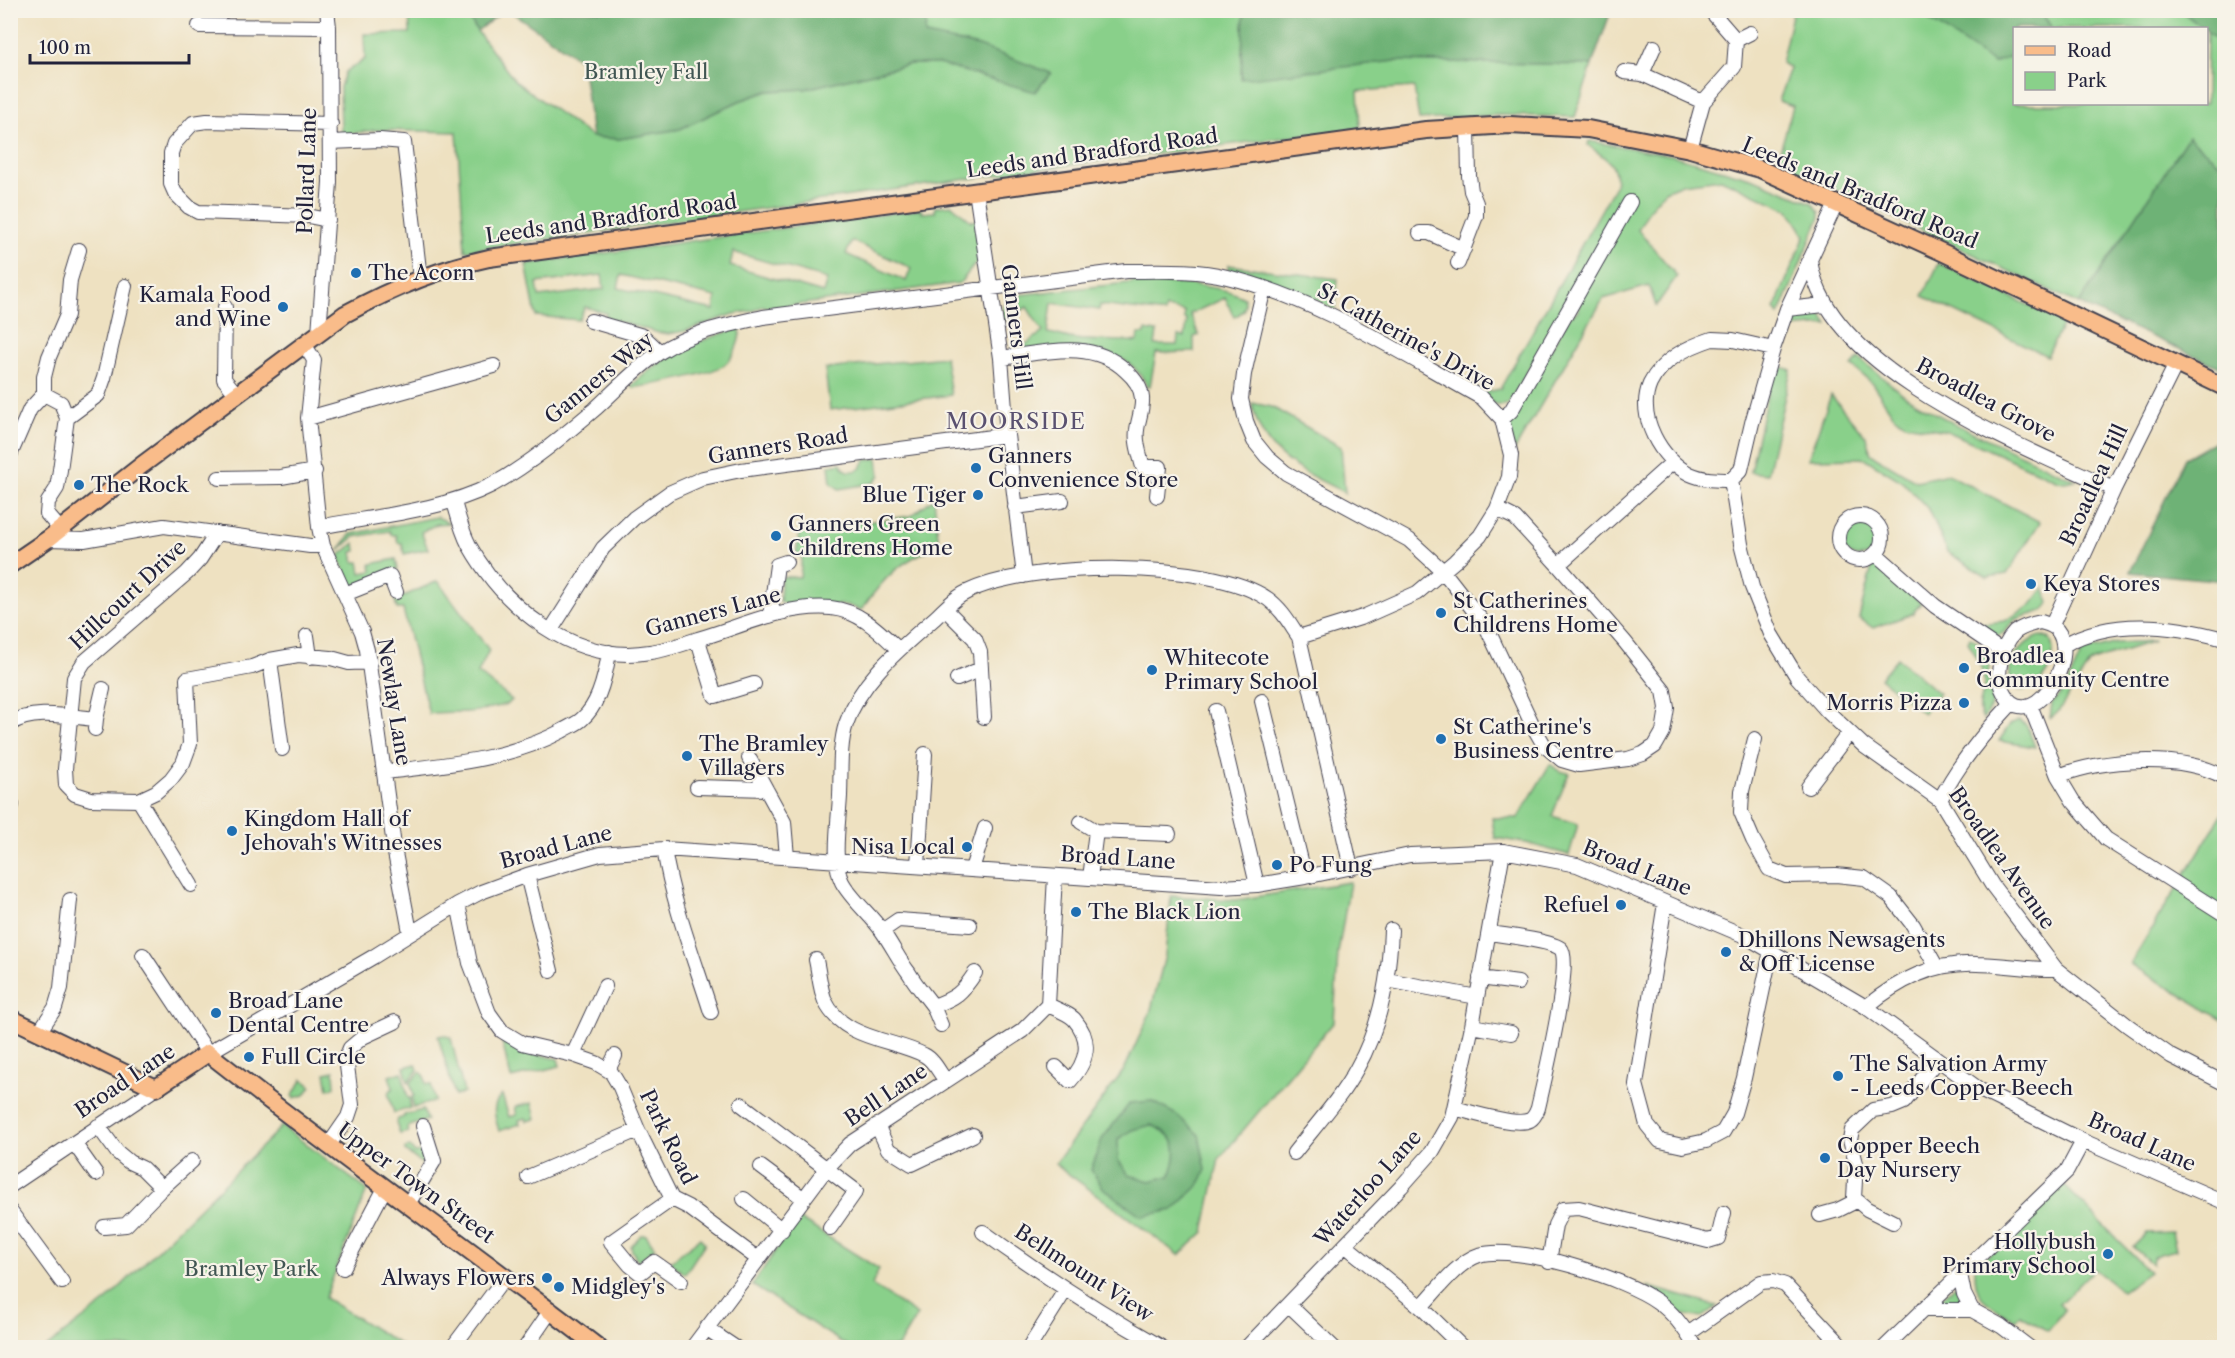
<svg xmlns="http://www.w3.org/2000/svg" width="2235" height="1358" font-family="'Libre Caslon Text',serif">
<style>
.green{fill:#89d08a;stroke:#567962;stroke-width:1.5;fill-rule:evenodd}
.forest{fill:#6eb276;stroke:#486a58;stroke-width:1.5;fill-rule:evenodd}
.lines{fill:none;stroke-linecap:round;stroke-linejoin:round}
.minor-casing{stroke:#413f4f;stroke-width:16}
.major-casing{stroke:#413f4f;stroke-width:20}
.minor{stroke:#fff;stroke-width:14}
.major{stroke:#f9bc8a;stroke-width:16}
.poi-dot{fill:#1f6fb2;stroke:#f7f3e8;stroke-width:2}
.labels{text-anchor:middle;stroke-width:4.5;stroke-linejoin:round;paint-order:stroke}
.park-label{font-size:21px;fill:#415653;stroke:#f7f3e8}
.street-label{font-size:21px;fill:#22223b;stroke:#f7f3e8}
.poi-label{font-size:21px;fill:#22223b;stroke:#f7f3e8;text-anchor:start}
.neighbourhood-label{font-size:22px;letter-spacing:1.5px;fill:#5a5170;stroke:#f7f3e8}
</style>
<rect width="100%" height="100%" fill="#f7f3e8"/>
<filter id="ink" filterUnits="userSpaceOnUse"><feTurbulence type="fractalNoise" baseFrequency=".0167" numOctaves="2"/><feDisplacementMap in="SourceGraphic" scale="12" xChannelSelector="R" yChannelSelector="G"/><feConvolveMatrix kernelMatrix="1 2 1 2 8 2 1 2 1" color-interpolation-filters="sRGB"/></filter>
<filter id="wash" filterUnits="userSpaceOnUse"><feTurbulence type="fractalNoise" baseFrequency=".008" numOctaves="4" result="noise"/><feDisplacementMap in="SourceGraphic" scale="24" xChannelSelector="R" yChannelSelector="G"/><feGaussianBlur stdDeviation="1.35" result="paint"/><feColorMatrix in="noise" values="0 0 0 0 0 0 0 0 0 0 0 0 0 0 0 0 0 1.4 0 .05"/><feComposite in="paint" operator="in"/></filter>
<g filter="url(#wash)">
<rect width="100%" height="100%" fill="#eee1c1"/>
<path class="green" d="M409 10 465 11 477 31 515 81 592 137 619 139 680 129 739 101 768 91 805 89 910 64H939L1009 84 979 46 925 35 926 16 942 11H1244L1241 78 1395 61 1592 65 1575 117 1499 115 1419 120 1414 87 1358 91 1360 128 1031 170 465 251 457 132 376 130 341 135 340 87 345 72 365 59 364 34 410 33Z
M1793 11H1916L1994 63 2014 55V104H2206L2207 32 2224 46V167L2188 137 2079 304 1777 162 1793 106 1778 101 1790 68 1781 63Z
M2040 11H2181L2203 28H2052Z
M1589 141 1671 155 1754 179 1812 203 1820 212V217L1779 315 1774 309 1805 236 1789 210 1721 179 1682 184 1665 191 1650 208 1638 230 1677 276 1656 306 1649 286 1603 299 1514 451 1509 423 1569 317 1579 310V300L1572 297 1565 300 1562 307V313L1509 403C1497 410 1490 401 1482 393L1500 389 1615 186C1619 163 1604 158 1588 145Z
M952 205 971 221 977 220 983 263H976L960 283 772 308 763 306 753 311 734 314 685 331 669 334 659 333 606 318V313L585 307 579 320 536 316 526 264 921 209 922 213 935 212V207ZM852 241 911 268 906 281 846 254ZM733 252 827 279 823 293 730 266ZM602 275 604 289 539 297 537 283ZM621 275 716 297 714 310 618 288Z
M1939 263 2064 322 2047 356 1923 296Z
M1228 265 1338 279 1335 310C1301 291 1266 279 1228 270Z
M1137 282C1166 283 1220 283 1244 298 1247 308 1243 313 1234 317L1225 298 1190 314 1199 335 1194 337V352L1156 353 1150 386H1147C1125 338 1063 350 1019 350L1023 346 1043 332 1027 307 1004 321 1003 307 1017 295ZM1052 303 1099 310 1100 305 1165 313 1166 308 1185 312 1184 319 1187 320 1185 337 1178 336 1177 345H1155L1157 332 1146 330 1145 334H1139L1137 342C1116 339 1096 342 1075 339 1066 338 1057 334 1048 333Z
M1816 313 1822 316 1828 325 1791 328C1796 317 1804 314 1816 313Z
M740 328C741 339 734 358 724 365 710 375 651 385 633 388L631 386C667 353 693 342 740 328Z
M945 357 951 395 830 410 825 369Z
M1859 358 1908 398 1953 423 2075 480 2065 482 2058 481 1947 431 1905 424 1893 415 1872 383 1852 366Z
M1774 364 1791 370 1767 474 1750 472Z
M1831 395 1866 437 1871 454 1916 481 1948 474 2040 522 2007 574 1987 577 1947 552 1930 511 1903 482 1864 458 1808 459Z
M1252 403 1272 407 1341 447 1345 493C1301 470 1262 457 1252 403Z
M878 458 880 475 874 483 839 489 831 483 829 465 841 463C844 473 854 473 861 468L865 460Z
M934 498 939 546C901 560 885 576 862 609L860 610 847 605H786L780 601 781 577H800L802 555 796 554 800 531 911 516Z
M437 517 450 523 437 524 421 532 428 549 404 554 402 543H398L396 535H391L390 531 354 537 338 551 351 534Z
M1841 538a19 19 0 1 1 38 0a19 19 0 1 1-38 0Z
M355 543 356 551 352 552 354 562H359L361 573 372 571 371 564 396 559 398 569 351 587 339 556Z
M1872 566 1880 568 1921 603 1912 614 1873 628 1859 618Z
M438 581 489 650 478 673 512 700 508 704C495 707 480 712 466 712 454 713 442 711 429 714L403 609H397L395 600Z
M2044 588 2049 603C2042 616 2029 613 2017 619 2010 623 2007 633 1999 635 1990 637 1984 632 1977 627L1979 624 2005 621 2030 606Z
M2042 636 2049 638C2062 658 2041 692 2018 690 1997 675 2020 639 2042 636Z
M1970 637 1989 650 1990 653 1988 676 1993 702 1983 720C1975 703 1984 699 1984 683 1984 668 1975 654 1968 642Z
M2154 641 2095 660 2089 664 2058 712 2050 718 2052 703 2065 689 2082 652 2117 643Z
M1897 658 1939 693 1923 713 1880 678Z
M2019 720 2027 726 2035 747 1999 741 2010 724Z
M1550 764 1559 771 1569 773 1552 816 1578 824 1569 855 1526 843 1495 838 1492 818H1518Z
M2224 811V1021L2130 964Z
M1350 882 1338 953 1334 1022 1219 1159 1204 1232 1179 1255 1055 1164 1124 1070 1150 1013 1165 956 1171 896 1236 900Z
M444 1035 451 1038 464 1093 455 1096 438 1036Z
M501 1038 527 1052 558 1059 560 1066 511 1078Z
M416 1064 418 1070 408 1082 404 1067Z
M334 1071 335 1087 328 1089 325 1073Z
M402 1072 408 1098H410V1108L394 1113 388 1093 393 1088 389 1076Z
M420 1072 424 1075 426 1084H431L435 1101 413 1108 412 1097 414 1096 410 1083Z
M303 1079 311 1086 305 1095 294 1098 292 1096Z
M502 1095 509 1117 517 1115 515 1107 532 1103 536 1119 527 1121 526 1118 519 1120 520 1124 499 1131C495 1117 490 1106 502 1095Z
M423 1110 427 1120 407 1127 408 1132 400 1134 396 1123 398 1119 404 1117V1115Z
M282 1126 367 1190 325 1298 404 1347 45 1348 104 1303Z
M410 1147 415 1153 422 1152 425 1154 424 1165 405 1151V1148Z
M2063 1184 2149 1272 2122 1291 2094 1269 2059 1304 2065 1310 2048 1331 2020 1315 2015 1320C1989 1303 1974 1303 1975 1268Z
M798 1218 879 1269 872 1285 917 1315 898 1347H849L752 1285Z
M2172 1232 2176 1250 2160 1254 2153 1258 2152 1264 2133 1247 2147 1233Z
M641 1235H646L655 1248 638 1261 632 1251 631 1246Z
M700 1238 705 1243 685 1274 670 1262Z
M1956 1285 1962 1303 1939 1306 1937 1302Z
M1646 1286 1717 1306 1702 1318 1680 1314 1668 1301Z"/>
<path class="forest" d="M465 11H504L477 31Z
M510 11H942L926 16 925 35 979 46 1051 73 1035 92 939 64H910L805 89 768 91 739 101 680 129 619 139 592 137 582 61Z
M1244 11V10L1611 11 1592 65 1395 61 1241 79Z
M1916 11H2040L2052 28H2014V55L1994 63Z
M2181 11H2224V46L2207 32 2206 28H2203Z
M2188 137 2224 167V369L2079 304Z
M2224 436V581L2130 572 2185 458Z
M1151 1101 1177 1115 1199 1135 1206 1170 1198 1186 1173 1210 1142 1216 1104 1189 1091 1170 1102 1139 1130 1103ZM1151 1125C1178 1136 1180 1150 1170 1176L1150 1181 1129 1175 1118 1160V1139L1132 1130Z"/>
</g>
<g filter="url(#ink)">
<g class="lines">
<defs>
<path id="minor" d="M199 26 329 27
M1736 40 1750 33
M1654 47 1642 74 1703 102
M1624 72 1642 74
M330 142 380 140 404 142 420 278
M1690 149 1703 102 1734 67 1736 40 1710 10
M976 191 1001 358 1007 435 1024 576
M328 220 308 216 198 212 189 207 175 193 171 184V153L174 144 193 123 207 121 331 124
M1420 233H1429L1464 249
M1810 259C1823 370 2025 447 2114 489
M1458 263 1476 216V203L1471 191 1469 176 1468 127
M1264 288 1244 374 1241 399 1246 421 1254 441 1267 457 1286 473 1409 540 1443 571 1486 626 1533 726 1544 745 1562 760 1579 765 1628 759 1643 754 1655 746 1663 732 1667 708 1664 691 1625 642 1558 565 1515 518 1497 509
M225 307 224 379 237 395
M1787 309 1825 305
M591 321 643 336 660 352
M319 333 330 182 329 27 327 10
M1712 339 1733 340 1773 349 1752 423 1741 470 1731 480C1717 480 1703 480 1690 474 1661 460 1636 416 1650 384 1662 359 1688 347 1712 339Z
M304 344 314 360 308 418 319 527 323 546 362 632 367 650 395 853 410 932
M1773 349 1787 309 1836 204
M1001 358C1043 353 1092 338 1126 371 1134 378 1141 387 1142 398 1143 409 1138 420 1137 430 1135 442 1140 455 1143 467H1160L1157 496
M44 394V377L49 357 67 315 70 280 79 250
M67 418 98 395 104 378 125 286
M308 418 494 366
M1502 419 1511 411 1630 202
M10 455 30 409 44 394 61 403 67 418 60 470 57 488 48 502 47 514 60 529
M219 478 281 477 315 471
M1731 480 1741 544 1752 587 1771 634 1797 677 1828 712 1864 746 1940 800 1992 885 2056 969 2127 1025 2171 1056 2224 1083
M454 502C458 516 462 532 469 545 504 607 573 665 650 652 666 650 683 644 698 639 740 627 786 604 831 608 860 611 879 631 899 650
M1015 507 1062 501
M1838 538a22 22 0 1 1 44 0a22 22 0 1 1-44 0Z
M319 527C376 516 441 511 492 485 529 465 563 436 595 409 616 390 636 368 660 352 691 332 727 325 763 317L1126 271C1159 271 1194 269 1227 277 1319 299 1400 353 1482 398L1502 419 1511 455 1509 477 1497 509 1480 536 1455 561 1417 593 1363 617 1299 637
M217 533 200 559 187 573 84 662 74 678 65 769 66 785 75 794 91 799 139 800 156 792 171 779 183 763 190 744 187 679 252 667 270 660 298 655 331 658 349 663 370 662
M48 539 84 540 164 526 310 546H323
M1876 554 1935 606 2003 652
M1558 565 1673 462
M345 594 390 576 396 592
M945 609 975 639 980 652 984 717
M770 616 777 565 786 562
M2041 622C2046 624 2053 625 2057 630 2082 661 2028 737 2004 693 1994 676 2001 646 2015 632 2023 626 2031 624 2041 622Z
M2052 625 2114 489 2176 364
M551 630 603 548 634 518 669 493 703 478 741 470 1007 435
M307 636 310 657
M698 640 715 696 754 684
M2064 645C2112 617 2173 625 2224 639
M270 660 282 749
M957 679 981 669
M1262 701 1305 877
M2030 705 2058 776 2073 801 2106 839 2224 914
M1216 711 1257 885
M96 719 103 689
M10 724C33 708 70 717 96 719L95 729
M1755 739 1742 791 1741 812 1753 840 1769 869 1786 876 1836 875 1864 878 1891 897 1913 925 1937 968
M749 758 784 822 787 857
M385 772C445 765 508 760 562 731 568 727 577 724 582 719 599 705 606 673 609 652
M2058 776C2103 759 2181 753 2224 777
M697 787 766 789
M1808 787 1849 733
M139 800 191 885
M1940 800C1959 763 1984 733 2012 703
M10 805H12
M1081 822 1096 831
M664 849C673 905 694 958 711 1012
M918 866 925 754
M972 869 985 828
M527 875 551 971
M1090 878 1096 831 1169 834
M1665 903 1636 1084 1647 1125 1660 1141 1683 1146 1706 1141 1723 1132 1734 1113 1744 1078 1771 951
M458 904 470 963 489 1013 502 1031 522 1043 573 1055 596 1063 611 1072 620 1087 638 1130 672 1199 688 1207 758 1259
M882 931 898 920 970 925
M143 955 208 1053 373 957 458 904 481 892 527 875 600 854 664 849 1221 887 1257 885 1305 877 1410 855 1503 851 1577 865 1745 936 1866 1007 1980 1090 2083 1141 2224 1202
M816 960C819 973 820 989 825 1001 843 1040 894 1039 924 1055 934 1060 939 1072 945 1080
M975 973C962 993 956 998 933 1006 925 995 916 985 909 973 899 960 892 945 882 931 871 915 851 899 842 882 832 863 839 818 840 796 841 773 839 746 846 724 861 679 901 648 935 618 945 609 955 597 967 592 1029 561 1210 559 1268 599 1282 609 1290 624 1299 637L1351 868
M1480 978 1518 983
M1387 980 1477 997
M1048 1005C1056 1009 1068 1013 1074 1019 1093 1041 1087 1062 1070 1081L1056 1067
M933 1006 941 1025
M1866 1007C1899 980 1933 962 1977 964 2003 964 2029 970 2056 969
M1472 1026 1511 1033
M39 1032 55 1008 61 988 70 900
M573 1055 605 986
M608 1070 615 1056
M741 1104 856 1191 830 1228
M1454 1108C1470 1112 1516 1127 1530 1120 1535 1117 1536 1113 1538 1108 1543 1086 1573 961 1561 949 1553 941 1503 935 1489 933
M877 1125 888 1149 912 1164 973 1135
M98 1126 117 1152 129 1162 142 1168 162 1188 126 1225 104 1227
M74 1143 96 1174
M328 1146 348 1117 352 1105 346 1058 350 1048 363 1037 395 1022
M1294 1153C1315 1126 1341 1098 1357 1068 1381 1026 1389 978 1391 930
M761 1167 804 1199
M528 1177 638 1130
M10 1186 156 1088
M162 1188 192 1161
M672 1199 611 1242 630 1265 640 1273 654 1262 681 1281
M744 1199 782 1230
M408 1204 434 1161 423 1126
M10 1211 62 1282
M1820 1215 1838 1210 1856 1201
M1893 1222 1867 1209 1854 1198 1856 1163 1850 1140 1852 1130 1873 1110 1892 1107 1904 1102 1937 1060
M983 1232C1041 1274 1101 1313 1163 1348
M1346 1246 1421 1307 1463 1348
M1549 1262 1555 1225 1563 1209 1579 1208 1708 1241 1718 1238 1724 1213
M343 1268 385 1188
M1289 1305 1334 1348
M1421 1307C1436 1291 1459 1261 1479 1255 1518 1244 1625 1278 1658 1302 1675 1314 1686 1330 1696 1348
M1922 1310H1972L1964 1294 1960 1274
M1972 1310 2001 1326 2030 1348
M706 1328 736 1348
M1688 1334 1761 1282 1773 1281 1785 1285 1844 1348
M452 1348 506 1276
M525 1348 551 1310
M692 1348 826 1169 850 1144 1022 1031 1048 1005 1055 876
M1029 1348 1066 1289
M1246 1348 1401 1187 1432 1152 1452 1117 1472 1026 1503 851
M1884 1348 2067 1171 2083 1141"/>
<path id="major" d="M10 565 48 539 142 465 345 314C391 289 437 269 489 258L1426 130 1510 125 1588 129 1690 149 1760 169 1944 253 2224 387
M10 1018 156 1088 208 1053C336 1154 469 1248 599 1348"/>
</defs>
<use href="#minor" class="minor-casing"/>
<use href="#major" class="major-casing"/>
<use href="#minor" class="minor"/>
<use href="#major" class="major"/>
</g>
</g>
<g class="poi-dot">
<circle cx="356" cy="273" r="6"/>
<circle cx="283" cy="307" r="6"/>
<circle cx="976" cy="468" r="6"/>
<circle cx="79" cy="485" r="6"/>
<circle cx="978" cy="495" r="6"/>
<circle cx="776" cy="536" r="6"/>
<circle cx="2031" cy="584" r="6"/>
<circle cx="1441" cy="613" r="6"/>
<circle cx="1964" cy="668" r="6"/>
<circle cx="1152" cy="670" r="6"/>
<circle cx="1964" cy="703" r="6"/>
<circle cx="1441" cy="739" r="6"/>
<circle cx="687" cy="756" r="6"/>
<circle cx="232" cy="831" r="6"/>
<circle cx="967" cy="847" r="6"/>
<circle cx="1277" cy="865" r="6"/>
<circle cx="1621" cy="905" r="6"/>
<circle cx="1076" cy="912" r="6"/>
<circle cx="1726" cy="952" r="6"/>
<circle cx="216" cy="1013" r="6"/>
<circle cx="249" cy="1057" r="6"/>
<circle cx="1838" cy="1076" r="6"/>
<circle cx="1825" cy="1158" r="6"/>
<circle cx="2108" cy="1254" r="6"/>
<circle cx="547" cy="1278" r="6"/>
<circle cx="559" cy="1287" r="6"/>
</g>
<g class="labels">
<g class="park-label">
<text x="646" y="79">Bramley Fall</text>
<text x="251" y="1276">Bramley Park</text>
</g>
<g class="street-label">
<text transform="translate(1092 153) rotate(-8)" y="7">Leeds and Bradford Road</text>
<text transform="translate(307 171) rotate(-88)" y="7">Pollard Lane</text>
<text transform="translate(1860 193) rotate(23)" y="7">Leeds and Bradford Road</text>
<text transform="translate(611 219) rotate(-8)" y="7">Leeds and Bradford Road</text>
<text transform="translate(1016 327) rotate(83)" y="7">Ganners Hill</text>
<text transform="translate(1406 337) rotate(29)" y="7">St Catherine's Drive</text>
<text transform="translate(599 378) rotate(-39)" y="7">Ganners Way</text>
<text transform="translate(1986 400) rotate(28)" y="7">Broadlea Grove</text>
<text transform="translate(778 446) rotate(-9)" y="7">Ganners Road</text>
<text transform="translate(2094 485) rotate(-65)" y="7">Broadlea Hill</text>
<text transform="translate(128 595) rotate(-43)" y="7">Hillcourt Drive</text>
<text transform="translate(713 612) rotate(-15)" y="7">Ganners Lane</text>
<text transform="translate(394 702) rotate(81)" y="7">Newlay Lane</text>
<text transform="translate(556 847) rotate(-15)" y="7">Broad Lane</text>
<text transform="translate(1118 858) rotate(4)" y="7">Broad Lane</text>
<text transform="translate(2002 858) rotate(55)" y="7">Broadlea Avenue</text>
<text transform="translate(1637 868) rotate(22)" y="7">Broad Lane</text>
<text transform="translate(125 1081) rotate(-34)" y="7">Broad Lane</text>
<text transform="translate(886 1095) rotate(-34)" y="7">Bell Lane</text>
<text transform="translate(668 1137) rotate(64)" y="7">Park Road</text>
<text transform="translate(2142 1142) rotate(24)" y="7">Broad Lane</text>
<text transform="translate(416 1183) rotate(36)" y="7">Upper Town Street</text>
<text transform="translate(1368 1188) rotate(-48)" y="7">Waterloo Lane</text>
<text transform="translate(1084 1273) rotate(33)" y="7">Bellmount View</text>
</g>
<g class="poi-label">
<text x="368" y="280">The Acorn</text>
<text x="271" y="302" text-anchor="end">Kamala Food<tspan x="271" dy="24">and Wine</tspan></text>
<text x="988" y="463">Ganners<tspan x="988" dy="24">Convenience Store</tspan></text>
<text x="91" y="492">The Rock</text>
<text x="966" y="502" text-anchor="end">Blue Tiger</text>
<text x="788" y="531">Ganners Green<tspan x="788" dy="24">Childrens Home</tspan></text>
<text x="2043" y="591">Keya Stores</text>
<text x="1453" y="608">St Catherines<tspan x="1453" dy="24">Childrens Home</tspan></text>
<text x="1976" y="663">Broadlea<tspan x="1976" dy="24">Community Centre</tspan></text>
<text x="1164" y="665">Whitecote<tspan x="1164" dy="24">Primary School</tspan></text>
<text x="1952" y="710" text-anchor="end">Morris Pizza</text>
<text x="1453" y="734">St Catherine's<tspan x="1453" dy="24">Business Centre</tspan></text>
<text x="699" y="751">The Bramley<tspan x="699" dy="24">Villagers</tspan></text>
<text x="244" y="826">Kingdom Hall of<tspan x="244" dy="24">Jehovah's Witnesses</tspan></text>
<text x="955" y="854" text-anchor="end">Nisa Local</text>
<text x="1289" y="872">Po Fung</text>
<text x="1609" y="912" text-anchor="end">Refuel</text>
<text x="1088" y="919">The Black Lion</text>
<text x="1738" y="947">Dhillons Newsagents<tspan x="1738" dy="24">&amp; Off License</tspan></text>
<text x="228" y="1008">Broad Lane<tspan x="228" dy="24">Dental Centre</tspan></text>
<text x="261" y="1064">Full Circle</text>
<text x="1850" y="1071">The Salvation Army<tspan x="1850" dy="24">- Leeds Copper Beech</tspan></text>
<text x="1837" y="1153">Copper Beech<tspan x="1837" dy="24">Day Nursery</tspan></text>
<text x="2096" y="1249" text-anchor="end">Hollybush<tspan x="2096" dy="24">Primary School</tspan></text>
<text x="535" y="1285" text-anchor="end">Always Flowers</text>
<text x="571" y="1294">Midgley's</text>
</g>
<g class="neighbourhood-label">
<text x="1016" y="429">MOORSIDE</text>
</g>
</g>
<rect width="2235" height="1358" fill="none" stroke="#f7f3e8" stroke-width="36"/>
<rect x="2013" y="27" width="195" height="78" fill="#f7f3e8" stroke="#a29fa3" stroke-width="1.5"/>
<rect x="2025" y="46" width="30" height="9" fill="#f9bc8a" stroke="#a29fa3" stroke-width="1.5"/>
<text x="2067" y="57" font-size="18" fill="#22223b">Road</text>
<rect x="2025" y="72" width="30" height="18" fill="#89d08a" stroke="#a29fa3" stroke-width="1.5"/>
<text x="2067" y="87" font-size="18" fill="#22223b">Park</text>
<path d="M30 54v9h159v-9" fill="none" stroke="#22223b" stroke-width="3"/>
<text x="39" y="54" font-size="18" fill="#22223b" stroke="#f7f3e8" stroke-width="4.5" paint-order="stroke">100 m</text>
</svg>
